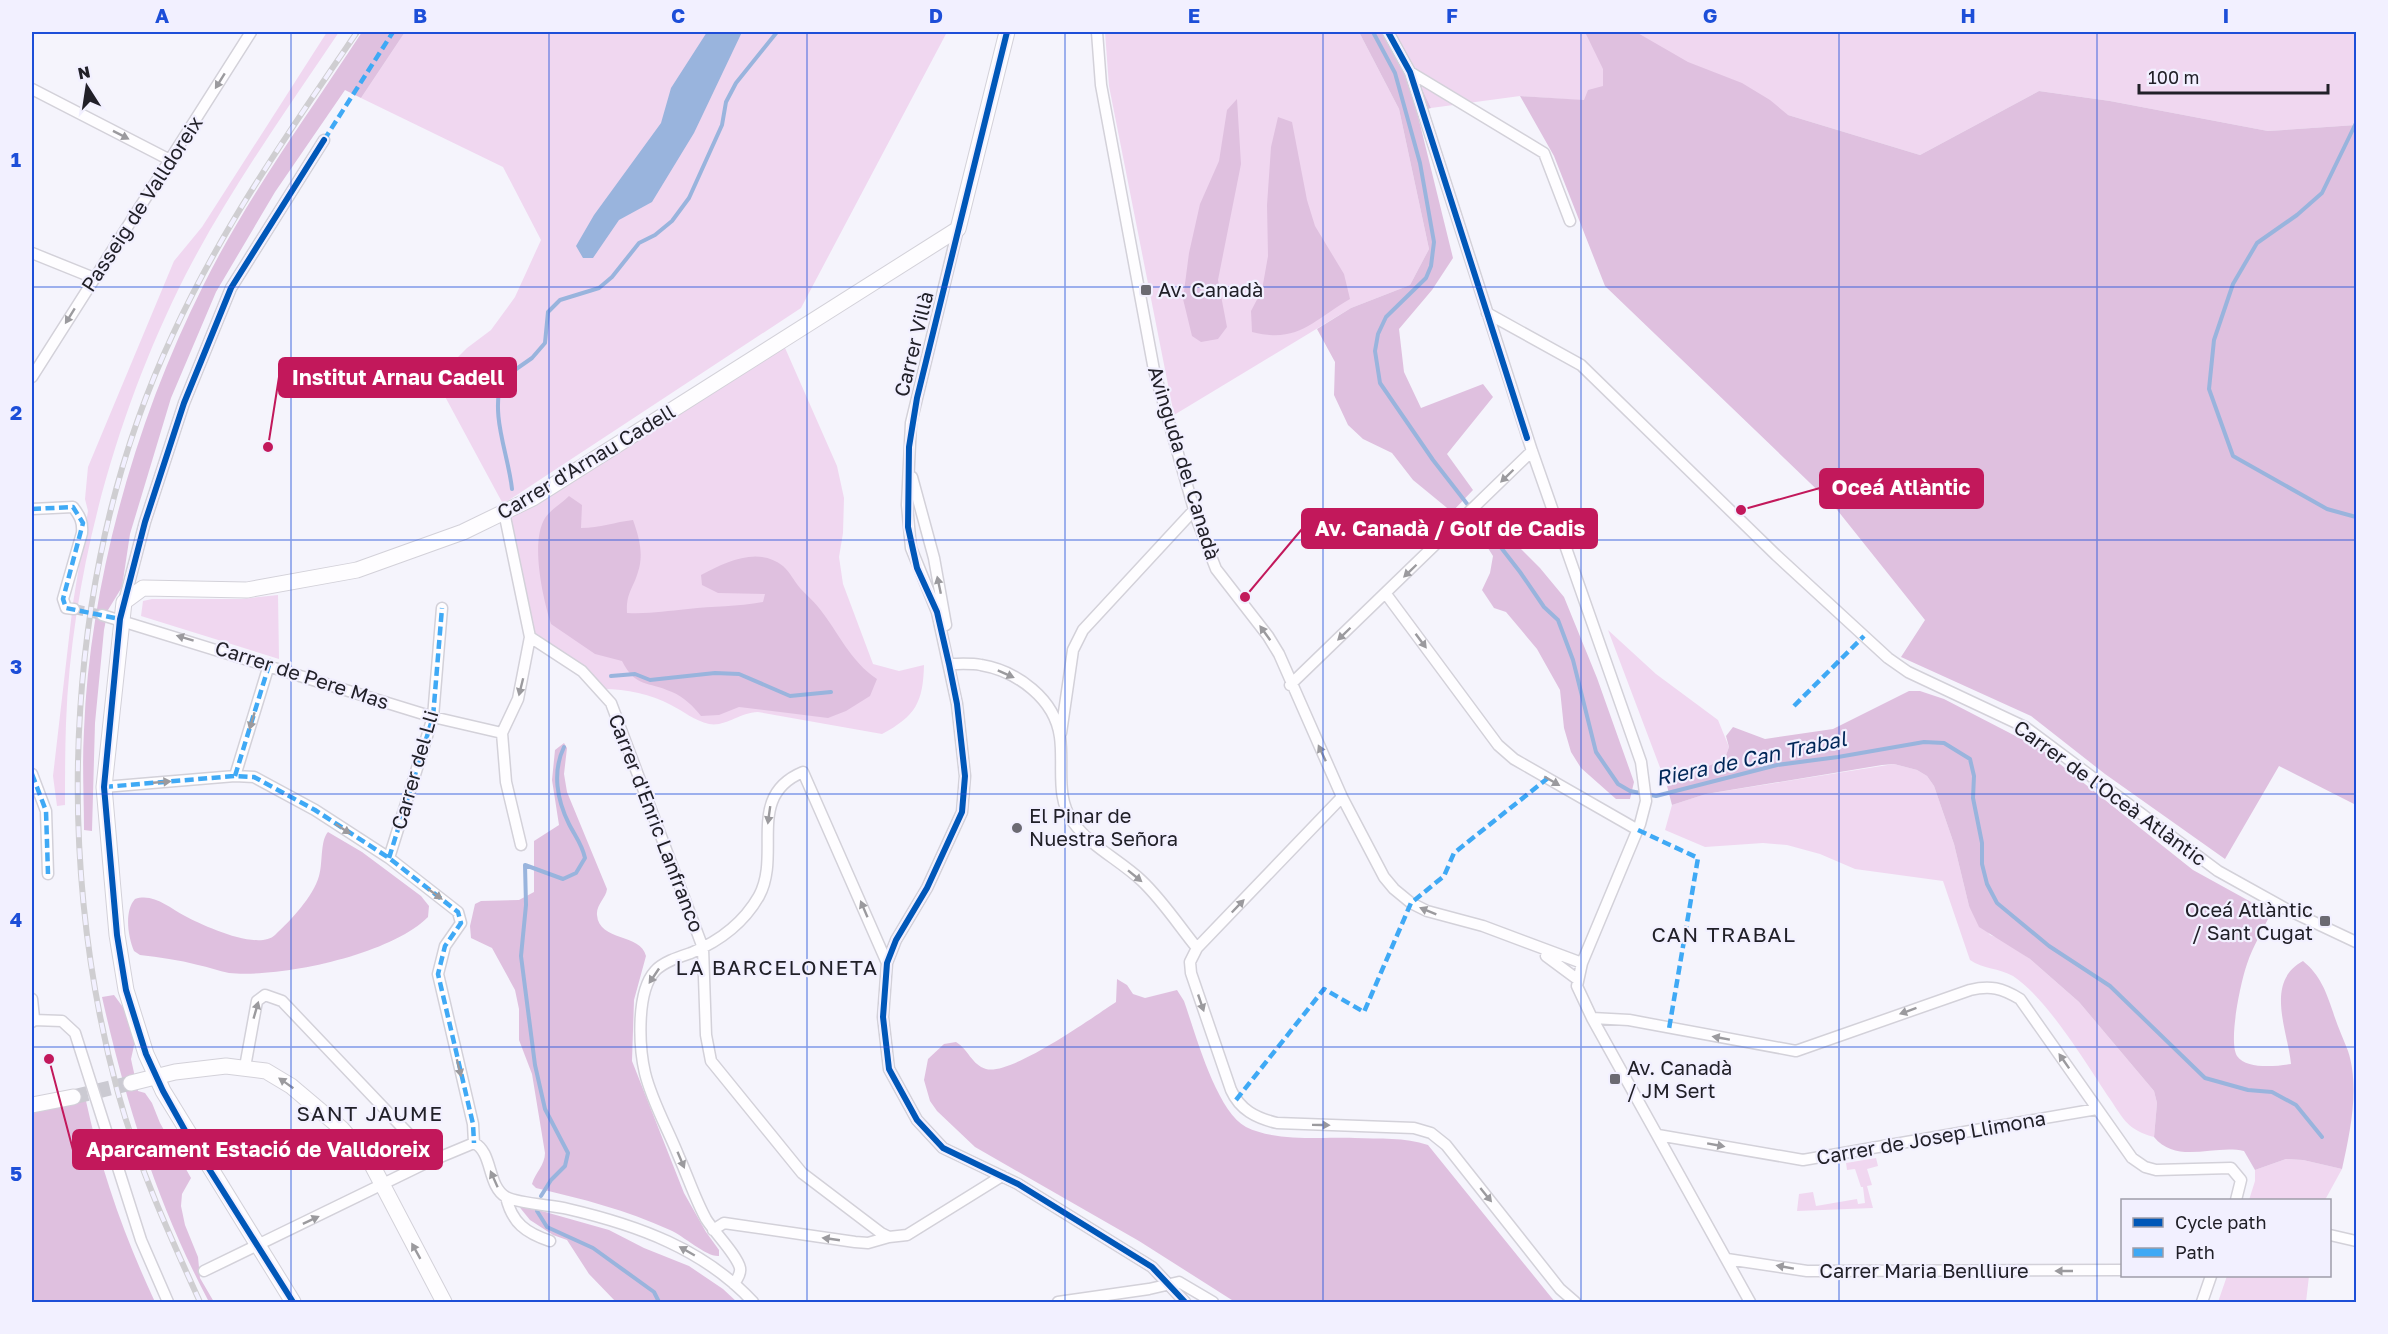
<svg xmlns="http://www.w3.org/2000/svg" width="2388" height="1334" font-family="'Golos Text',sans-serif">
<style>
.green{fill:#f0d7f0}
.forest{fill:#dfc0df}
.water{fill:#99b4dd}
.lines{fill:none;stroke-linecap:round;stroke-linejoin:round}
.stream{stroke:#99b4dd;stroke-width:4}
.street-tunnel{stroke:#cbcad2;stroke-width:10;stroke-dasharray:10 5;stroke-linecap:butt}
.secondary-tunnel{stroke:#cbcad2;stroke-width:15;stroke-dasharray:15 8;stroke-linecap:butt}
.street-casing{stroke:#d3d1d9;stroke-width:13}
.secondary-casing{stroke:#d3d1d9;stroke-width:17}
.street{stroke:#fefdff;stroke-width:10}
.secondary{stroke:#fefdff;stroke-width:15}
.rail-casing{stroke:#cfced1;stroke-width:6}
.rail{stroke:#f2f0ff;stroke-width:4;stroke-dasharray:11;stroke-linecap:butt}
.quiet{stroke:#3fa9f5;stroke-width:4.5;stroke-dasharray:9 4.5;stroke-linecap:butt}
.cycleway-casing{stroke:#f2f0ff;stroke-width:10}
.cycleway{stroke:#0057b8;stroke-width:6}
.oneway{fill:#9b9a9e}
.grid{fill:none;stroke:#1d4ed8;stroke-width:1.5;stroke-opacity:0.55}
.poi-dot{fill:#6b6a72;stroke:#f2f0ff;stroke-width:2}
.labels{text-anchor:middle;stroke-width:4.5;stroke-linejoin:round;paint-order:stroke}
.street-label{font-size:20px;fill:#212028;stroke:#f2f0ff}
.poi-label{font-size:20px;fill:#212028;stroke:#f2f0ff;text-anchor:start}
.water-label{font-size:21px;font-style:italic;fill:#002758;stroke:#f2f0ff}
.neighbourhood-label{font-size:21px;letter-spacing:1.5px;fill:#212028;stroke:#f2f0ff}
.leader{fill:none;stroke:#c2185b;stroke-width:2}
.callout-dot{fill:#c2185b;stroke:#f2f0ff;stroke-width:2}
.callout{fill:#c2185b;stroke:#c2185b;stroke-width:2}
.callout-label{font-size:21px;text-anchor:middle;font-weight:bold;fill:#fff}
.neatline{fill:none;stroke:#1d4ed8;stroke-width:2}
.grid-label{font-size:20px;text-anchor:middle;font-weight:bold;fill:#1d4ed8}
</style>
<rect width="100%" height="100%" fill="#f5f4fc"/>
<path class="green" d="M327 32H339C286 111 230 189 186 274 117 410 72 570 66 723 65 751 65 778 65 805L57 806 53 776 73 603 88 511 85 499 88 467 174 261 202 227Z
M405 32H947L801 308 503 504 442 391 444 371 467 348 491 330 515 297 541 240 503 167 361 98Z
M1105 32H1359L1399 109 1429 249 1410 285 1351 308 1174 415 1109 86Z
M1395 32H2356V125L2268 131 2110 101 2039 91 1920 155 1788 115 1520 96 1431 108Z
M782 341 837 466 844 498 843 533 839 557 843 584 873 664 899 671 924 665C923 702 916 716 882 734L758 712C738 713 726 727 709 724 695 721 683 711 671 705 650 693 621 688 598 689L530 637 504 512Z
M278 595 279 659 141 616 143 601 152 599H241Z
M1608 630 1656 674 1718 720 1729 747 1725 758 1667 786Z
M1894 764 1917 770 1927 776 1934 786 1954 844 1969 906 1990 935 2001 939 2030 959 2079 1002 2154 1091 2157 1103 2154 1137C2128 1130 2124 1120 2110 1099 2087 1065 2047 998 2013 976 1999 968 1983 969 1970 960L1943 881 1855 869 1820 854 1787 845 1763 843 1705 847 1665 830 1672 805 1706 794Z
M1876 1158 1878 1166 1867 1169 1872 1185 1867 1186 1873 1208 1797 1211 1799 1194 1813 1192 1816 1206 1857 1199 1858 1204 1865 1203 1863 1187H1861L1855 1169 1847 1170 1846 1163Z
M2286 1159 2303 1160 2342 1169 2325 1200H2249L2255 1181V1170Z
M2227 1276H2309L2306 1302H2218Z"/>
<path class="forest" d="M362 32H405L361 98 345 90 275 192 216 292 171 398 130 534 122 587 108 610 104 630 95 723 92 831 84 830C84 797 82 764 84 730 90 581 136 419 203 286 247 197 308 115 362 32Z
M1359 32H1395L1431 108 1417 112 1453 258 1432 290 1399 329 1404 372 1421 408 1483 384 1493 397 1447 454 1473 490 1452 512 1413 480 1392 453 1363 439 1348 425 1334 395 1335 362 1317 329 1351 308 1410 285 1429 249 1399 109Z
M1585 32H1636L1688 62 1742 83 1770 100 1788 115 1920 155 2039 91 2110 101 2268 131 2356 125V805L2279 766 2225 859 2105 774 2031 716 1901 657 1925 620 1834 506 1605 286 1554 156 1520 96 1584 100 1588 90 1603 86V69Z
M1237 99 1241 164 1218 280 1227 327 1218 339 1201 342 1192 336 1183 299 1189 253 1200 204 1219 161 1227 110Z
M1278 117 1292 122 1307 200 1315 226 1344 274 1350 299C1313 320 1299 344 1252 332L1251 311 1262 290 1268 256 1267 205 1271 147Z
M569 496 582 505 581 528C600 528 615 522 633 520 639 537 644 554 638 572 633 589 626 593 627 613 651 614 665 611 688 609 713 606 737 607 763 602L765 594 718 593 702 585 701 575C726 562 758 546 783 566 790 572 794 581 800 588 806 595 814 601 819 608 839 633 850 661 877 679L870 696 846 711 828 718 739 707 719 715 701 716C693 706 684 697 672 692 647 681 636 688 622 661L595 654 551 624C543 599 530 542 545 518 550 510 562 503 569 496Z
M1483 511 1540 568 1564 597 1597 678 1634 782 1630 799H1616L1581 768 1571 752 1564 728 1560 690 1537 649 1506 612 1494 608 1482 590 1490 573 1493 556 1472 523Z
M1909 691H1920L1944 699 2041 749 2193 870 2271 913C2263 930 2253 946 2247 964 2241 981 2228 1041 2237 1056 2247 1070 2277 1066 2291 1064 2288 1031 2264 982 2303 961 2320 975 2326 991 2333 1012 2337 1025 2343 1038 2348 1051 2360 1087 2350 1133 2342 1169L2303 1160 2286 1159 2255 1170 2244 1151C2214 1144 2177 1165 2154 1137L2157 1103 2154 1091 2079 1002 2030 959 1979 927 1969 906 1954 844 1934 786 1927 776 1917 770 1894 764 1882 765 1706 794 1672 805 1667 786 1725 758 1729 747 1726 736 1733 727 1765 739 1833 729Z
M564 743 567 748 564 774 567 792 607 889C606 898 596 905 597 915 599 942 641 933 646 956L634 1000 632 1061 684 1193 706 1232 719 1250V1256C706 1257 684 1236 670 1230 626 1210 583 1199 536 1188L532 1184C535 1173 545 1165 545 1153L532 1074 519 1040V1009L515 990 492 948 471 938 470 926 475 904 481 901 519 900 534 892V841L559 825 552 780 555 750Z
M328 832 362 852 421 896 429 906 428 917C390 955 281 978 229 973 219 971 208 967 198 965 179 960 159 957 140 955L134 951C128 937 124 911 135 899 154 893 169 908 185 916 204 926 258 951 275 935 291 920 313 897 319 876 323 863 320 841 328 832Z
M1117 979 1127 985 1133 994 1145 998 1177 990 1184 1001C1195 1032 1216 1111 1246 1127 1276 1142 1322 1137 1355 1138 1379 1139 1405 1137 1428 1145L1555 1302H1235L1139 1241 975 1147 937 1111 930 1101 924 1080 928 1059 944 1044 956 1042C968 1049 972 1065 986 1069 1011 1076 1093 1017 1116 1002Z
M114 995 128 1014 135 1041 131 1059 138 1091 145 1093 152 1103 160 1123 191 1178 182 1194 181 1206 185 1225 198 1257 200 1278 214 1302H209C158 1206 126 1104 102 997Z
M86 1101C101 1171 125 1238 155 1302H32V1110Z
M517 1204 609 1230 644 1248 689 1266 723 1289 737 1302H616L589 1274 567 1240 553 1235 530 1220Z"/>
<path class="water" d="M707 32H742L694 133 652 202 619 220 593 258H583L576 246 594 215 661 123 671 88Z"/>
<g class="lines">
<path class="stream" d="M1373 32 1395 73 1420 163 1434 242 1431 266 1426 278 1386 317 1378 334 1375 351 1380 383 1433 460 1520 572 1544 607 1558 620 1573 660 1596 752 1618 784 1630 791 1656 796 1777 765 1838 757 1924 742 1944 743 1970 759 1974 776 1973 798 1982 843V864L1987 884 1997 903 2049 946 2110 986 2205 1078 2248 1090 2272 1092 2296 1105 2322 1137
M2356 123 2322 193 2297 215 2257 243 2233 284 2214 340 2209 389 2233 456 2327 509 2356 517
M512 489C508 452 490 416 502 379L532 358 545 343 548 312 560 300 599 288 612 277 639 243 655 235 672 221 689 198 722 125 726 102 736 83 777 32
M611 676 635 674 650 680 715 673 739 674 790 696 831 692
M541 1196 551 1180 565 1166 568 1153 545 1109 535 1065 521 956 526 905 525 865 563 879 576 873 585 858C582 844 575 836 569 824 557 800 552 772 564 747
M537 1211 547 1227 593 1248 654 1292 659 1302"/>
<path class="street-tunnel" d="M74 609 102 615"/>
<path class="secondary-tunnel" d="M73 1097 131 1083"/>
<defs>
<path id="street" d="M1097 32 1101 85 1154 370 1197 520 1216 569 1268 636 1279 654 1342 797 1384 877 1394 889 1411 903 1427 911 1483 926 1582 963
M1388 32 1410 72 1532 451 1641 762 1646 801 1640 824 1582 963 1577 986 1592 1018 1750 1302
M1410 72 1544 153 1570 221
M32 89 170 160
M958 229 911 423 907 505 911 548 937 612 957 704 965 776 962 812 927 888 896 940 887 963 883 1017 889 1069 917 1120 943 1148 1018 1184 1152 1267 1185 1302
M32 253 94 278
M1487 313 1581 365 1776 555 1888 658 1908 672 2025 727 2218 871 2288 910 2356 942
M32 377 251 32
M912 477 934 558 946 625
M32 509 73 507C80 516 83 522 82 533L63 599 66 608 74 609
M504 512 530 637 518 699 502 733 506 782 521 845
M1386 594 1498 745 1514 759 1638 830
M124 602 145 522 184 403 231 288 324 140
M102 615 433 717 502 733
M530 637 582 671 611 703 703 948 706 1035 711 1061 802 1173 881 1233 889 1237 907 1235 1002 1176
M949 664C959 664 971 663 981 665 1017 671 1055 699 1060 737 1064 766 1055 797 1073 822 1091 847 1120 860 1142 881 1163 901 1179 926 1197 948
M1290 685 1532 451
M1061 733 1073 650 1083 630 1194 510
M32 774 46 811 48 874
M235 776 269 665
M104 787 235 776 254 777 315 810 389 858 458 912 461 923 445 946 438 974 473 1124 474 1143
M1342 797 1197 948 1190 962 1191 973 1231 1090C1240 1110 1256 1118 1277 1123L1414 1128 1431 1133 1446 1145 1560 1289 1575 1302
M389 858 433 717 442 608
M1546 956 1577 979
M32 999 34 1018 32 1022
M1592 1018 1629 1020 1796 1051 1970 990C1990 985 2002 988 2020 999L2132 1158 2145 1167 2156 1170 2231 1168 2241 1180 2236 1200
M34 1020 62 1021 75 1033 141 1240 168 1302
M245 1067 257 1001 265 995 282 1001 420 1146 426 1163
M1658 1135 1803 1160 2097 1109
M474 1143C493 1152 487 1186 506 1197 519 1204 552 1205 568 1209 637 1225 704 1249 753 1302
M506 1197C512 1223 526 1233 550 1241
M713 1230 724 1223 855 1242 868 1243 889 1237
M2330 1235 2356 1241
M1727 1259 1807 1271 2122 1270
M204 1271 426 1163 474 1143
M734 1284C737 1279 741 1274 740 1268 737 1255 714 1232 706 1219 695 1199 688 1177 679 1157 668 1129 652 1102 645 1073 639 1047 636 992 655 971 663 962 679 957 691 953 720 941 743 924 759 896 782 853 745 796 803 772L887 963
M1058 1302 1149 1289 1179 1282 1213 1302
M2202 1302 2211 1276"/>
<path id="secondary" d="M131 1083 175 1072 226 1066 266 1071 291 1086 342 1129 371 1163 444 1302
M32 1105 73 1097
M293 1302 163 1091 146 1054 126 990 117 935 104 787 124 602 143 588 247 590 357 570 463 532 533 498 958 229 1007 32"/>
</defs>
<use href="#street" class="street-casing"/>
<use href="#secondary" class="secondary-casing"/>
<use href="#street" class="street"/>
<use href="#secondary" class="secondary"/>
<defs>
<path id="rail" d="M200 1302C169 1234 138 1166 118 1093 52 850 65 564 173 334 223 226 290 130 357 32"/>
</defs>
<use href="#rail" class="rail-casing"/>
<use href="#rail" class="rail"/>
<path class="quiet" d="M324 140 393 32
M32 509 73 507 83 523 63 599 66 608 120 619
M1794 706 1864 636
M32 774 46 811 48 874
M235 776 269 665
M104 787 235 776 254 777 315 810 389 858 458 912 461 923 445 946 438 974 473 1124 474 1143
M1638 830 1698 858 1669 1029
M389 858 433 717 442 608
M1236 1100 1324 989 1364 1012 1411 903 1444 876 1454 853 1548 778"/>
<defs>
<path id="cycleway" d="M1007 32 917 398 909 447 908 527 917 568 937 612 949 664 957 704 965 776 962 812 927 888 896 940 887 963 883 1017 889 1069 917 1120 943 1148 1018 1184 1152 1267 1185 1302
M1388 32 1410 72 1527 438
M293 1302 187 1134 163 1091 146 1054 126 990 117 935 104 787 120 619 145 522 184 403 231 288 324 140"/>
</defs>
<use href="#cycleway" class="cycleway-casing"/>
<use href="#cycleway" class="cycleway"/>
</g>
<defs><path id="oneway-solid" d="M-6-.8H1V-3.2L6.5 0L1 3.2V.8H-6Z" transform="scale(1.5)"/></defs>
<g class="oneway">
<use href="#oneway-solid" transform="translate(220 81) rotate(122)"/>
<use href="#oneway-solid" transform="translate(121 135) rotate(27)"/>
<use href="#oneway-solid" transform="translate(70 316) rotate(122)"/>
<use href="#oneway-solid" transform="translate(1507 476) rotate(136)"/>
<use href="#oneway-solid" transform="translate(1410 571) rotate(136)"/>
<use href="#oneway-solid" transform="translate(939 585) rotate(-102)"/>
<use href="#oneway-solid" transform="translate(1265 633) rotate(-126)"/>
<use href="#oneway-solid" transform="translate(1344 634) rotate(136)"/>
<use href="#oneway-solid" transform="translate(185 638) rotate(-163)"/>
<use href="#oneway-solid" transform="translate(1421 641) rotate(53)"/>
<use href="#oneway-solid" transform="translate(1006 674) rotate(24)"/>
<use href="#oneway-solid" transform="translate(521 687) rotate(104)"/>
<use href="#oneway-solid" transform="translate(252 721) rotate(107)"/>
<use href="#oneway-solid" transform="translate(1322 753) rotate(-115)"/>
<use href="#oneway-solid" transform="translate(1552 781) rotate(30)"/>
<use href="#oneway-solid" transform="translate(162 782) rotate(-5)"/>
<use href="#oneway-solid" transform="translate(769 815) rotate(98)"/>
<use href="#oneway-solid" transform="translate(343 829) rotate(33)"/>
<use href="#oneway-solid" transform="translate(1135 876) rotate(39)"/>
<use href="#oneway-solid" transform="translate(435 894) rotate(36)"/>
<use href="#oneway-solid" transform="translate(1238 906) rotate(-46)"/>
<use href="#oneway-solid" transform="translate(864 909) rotate(-113)"/>
<use href="#oneway-solid" transform="translate(1428 911) rotate(-158)"/>
<use href="#oneway-solid" transform="translate(654 976) rotate(124)"/>
<use href="#oneway-solid" transform="translate(1201 1003) rotate(71)"/>
<use href="#oneway-solid" transform="translate(256 1010) rotate(-74)"/>
<use href="#oneway-solid" transform="translate(1908 1011) rotate(160)"/>
<use href="#oneway-solid" transform="translate(1721 1038) rotate(-170)"/>
<use href="#oneway-solid" transform="translate(2064 1061) rotate(-125)"/>
<use href="#oneway-solid" transform="translate(459 1068) rotate(76)"/>
<use href="#oneway-solid" transform="translate(286 1083) rotate(-145)"/>
<use href="#oneway-solid" transform="translate(1321 1125) rotate(1)"/>
<use href="#oneway-solid" transform="translate(1716 1145) rotate(10)"/>
<use href="#oneway-solid" transform="translate(681 1160) rotate(67)"/>
<use href="#oneway-solid" transform="translate(494 1179) rotate(-114)"/>
<use href="#oneway-solid" transform="translate(1486 1195) rotate(51)"/>
<use href="#oneway-solid" transform="translate(311 1220) rotate(-25)"/>
<use href="#oneway-solid" transform="translate(831 1239) rotate(-172)"/>
<use href="#oneway-solid" transform="translate(416 1251) rotate(-119)"/>
<use href="#oneway-solid" transform="translate(687 1251) rotate(-150)"/>
<use href="#oneway-solid" transform="translate(1785 1267) rotate(-170)"/>
<use href="#oneway-solid" transform="translate(2064 1271) rotate(180)"/>
</g>
<path class="grid" d="M291 32V1302M549 32V1302M807 32V1302M1065 32V1302M1323 32V1302M1581 32V1302M1839 32V1302M2097 32V1302M32 287H2356M32 540H2356M32 794H2356M32 1047H2356"/>
<g class="poi-dot">
<rect x="1140" y="284" width="12" height="12" rx="3"/>
<circle cx="1017" cy="828" r="6"/>
<rect x="2319" y="915" width="12" height="12" rx="3"/>
<rect x="1609" y="1073" width="12" height="12" rx="3"/>
</g>
<g class="labels">
<g class="street-label">
<text transform="translate(142 204) rotate(-57)" y="7">Passeig de Valldoreix</text>
<text transform="translate(914 344) rotate(-76)" y="7">Carrer Villà</text>
<text transform="translate(586 462) rotate(-31)" y="7">Carrer d'Arnau Cadell</text>
<text transform="translate(1184 463) rotate(73)" y="7">Avinguda del Canadà</text>
<text transform="translate(302 675) rotate(18)" y="7">Carrer de Pere Mas</text>
<text transform="translate(415 770) rotate(-74)" y="7">Carrer del Lli</text>
<text transform="translate(2110 793) rotate(36)" y="7">Carrer de l'Oceà Atlàntic</text>
<text transform="translate(656 823) rotate(69)" y="7">Carrer d'Enric Lanfranco</text>
<text transform="translate(1931 1138) rotate(-10)" y="7">Carrer de Josep Llimona</text>
<text x="1924" y="1278">Carrer Maria Benlliure</text>
</g>
<g class="poi-label">
<text x="1158" y="297">Av. Canadà</text>
<text x="1029" y="823">El Pinar de<tspan x="1029" dy="23">Nuestra Señora</tspan></text>
<text x="2313" y="917" text-anchor="end">Oceá Atlàntic<tspan x="2313" dy="23">/ Sant Cugat</tspan></text>
<text x="1627" y="1075">Av. Canadà<tspan x="1627" dy="23">/ JM Sert</tspan></text>
</g>
<g class="water-label">
<text transform="translate(1751 759) rotate(-12)" y="7">Riera de Can Trabal</text>
</g>
<g class="neighbourhood-label">
<text x="1724" y="942">CAN TRABAL</text>
<text x="777" y="975">LA BARCELONETA</text>
<text x="370" y="1121">SANT JAUME</text>
</g>
</g>
<path class="leader" d="M268 447L279 377M1741 510L1820 488M1245 597L1302 529M49 1059L73 1150"/>
<g class="callout-dot">
<circle cx="268" cy="447" r="6"/>
<circle cx="1741" cy="510" r="6"/>
<circle cx="1245" cy="597" r="6"/>
<circle cx="49" cy="1059" r="6"/>
</g>
<g class="callout">
<rect x="279" y="358" width="237" height="39" rx="6"/>
<rect x="1820" y="469" width="163" height="39" rx="6"/>
<rect x="1302" y="509" width="295" height="39" rx="6"/>
<rect x="73" y="1130" width="369" height="39" rx="6"/>
</g>
<g class="callout-label">
<text x="398" y="385">Institut Arnau Cadell</text>
<text x="1901" y="495">Oceá Atlàntic</text>
<text x="1450" y="536">Av. Canadà / Golf de Cadis</text>
<text x="258" y="1157">Aparcament Estació de Valldoreix</text>
</g>
<rect width="2388" height="1334" fill="none" stroke="#f2f0ff" stroke-width="66"/>
<rect x="2121" y="1199" width="210" height="78" fill="#f2f0ff" stroke="#9e9da9" stroke-width="1.5"/>
<rect x="2133" y="1218" width="30" height="9" fill="#0057b8" stroke="#9e9da9" stroke-width="1.5"/>
<text x="2175" y="1229" font-size="18" fill="#212028">Cycle path</text>
<rect x="2133" y="1248" width="30" height="9" fill="#3fa9f5" stroke="#9e9da9" stroke-width="1.5"/>
<text x="2175" y="1259" font-size="18" fill="#212028">Path</text>
<g transform="translate(87 87) rotate(348)" stroke="#f2f0ff" stroke-width="4.5" paint-order="stroke">
<path d="M0-4.5L10 22L0 15L-10 22Z" fill="#212028"/>
<text y="-9" font-size="16" font-weight="bold" text-anchor="middle" fill="#212028">N</text>
</g>
<path d="M2139 84v9h189v-9" fill="none" stroke="#212028" stroke-width="3"/>
<text x="2148" y="84" font-size="18" fill="#212028" stroke="#f2f0ff" stroke-width="4.5" paint-order="stroke">100 m</text>
<rect x="33" y="33" width="2322" height="1268" class="neatline"/>
<g class="grid-label">
<text x="162" y="23">A</text>
<text x="420" y="23">B</text>
<text x="678" y="23">C</text>
<text x="936" y="23">D</text>
<text x="1194" y="23">E</text>
<text x="1452" y="23">F</text>
<text x="1710" y="23">G</text>
<text x="1968" y="23">H</text>
<text x="2226" y="23">I</text>
<text x="16" y="167">1</text>
<text x="16" y="420">2</text>
<text x="16" y="674">3</text>
<text x="16" y="927">4</text>
<text x="16" y="1181">5</text>
</g>
</svg>
